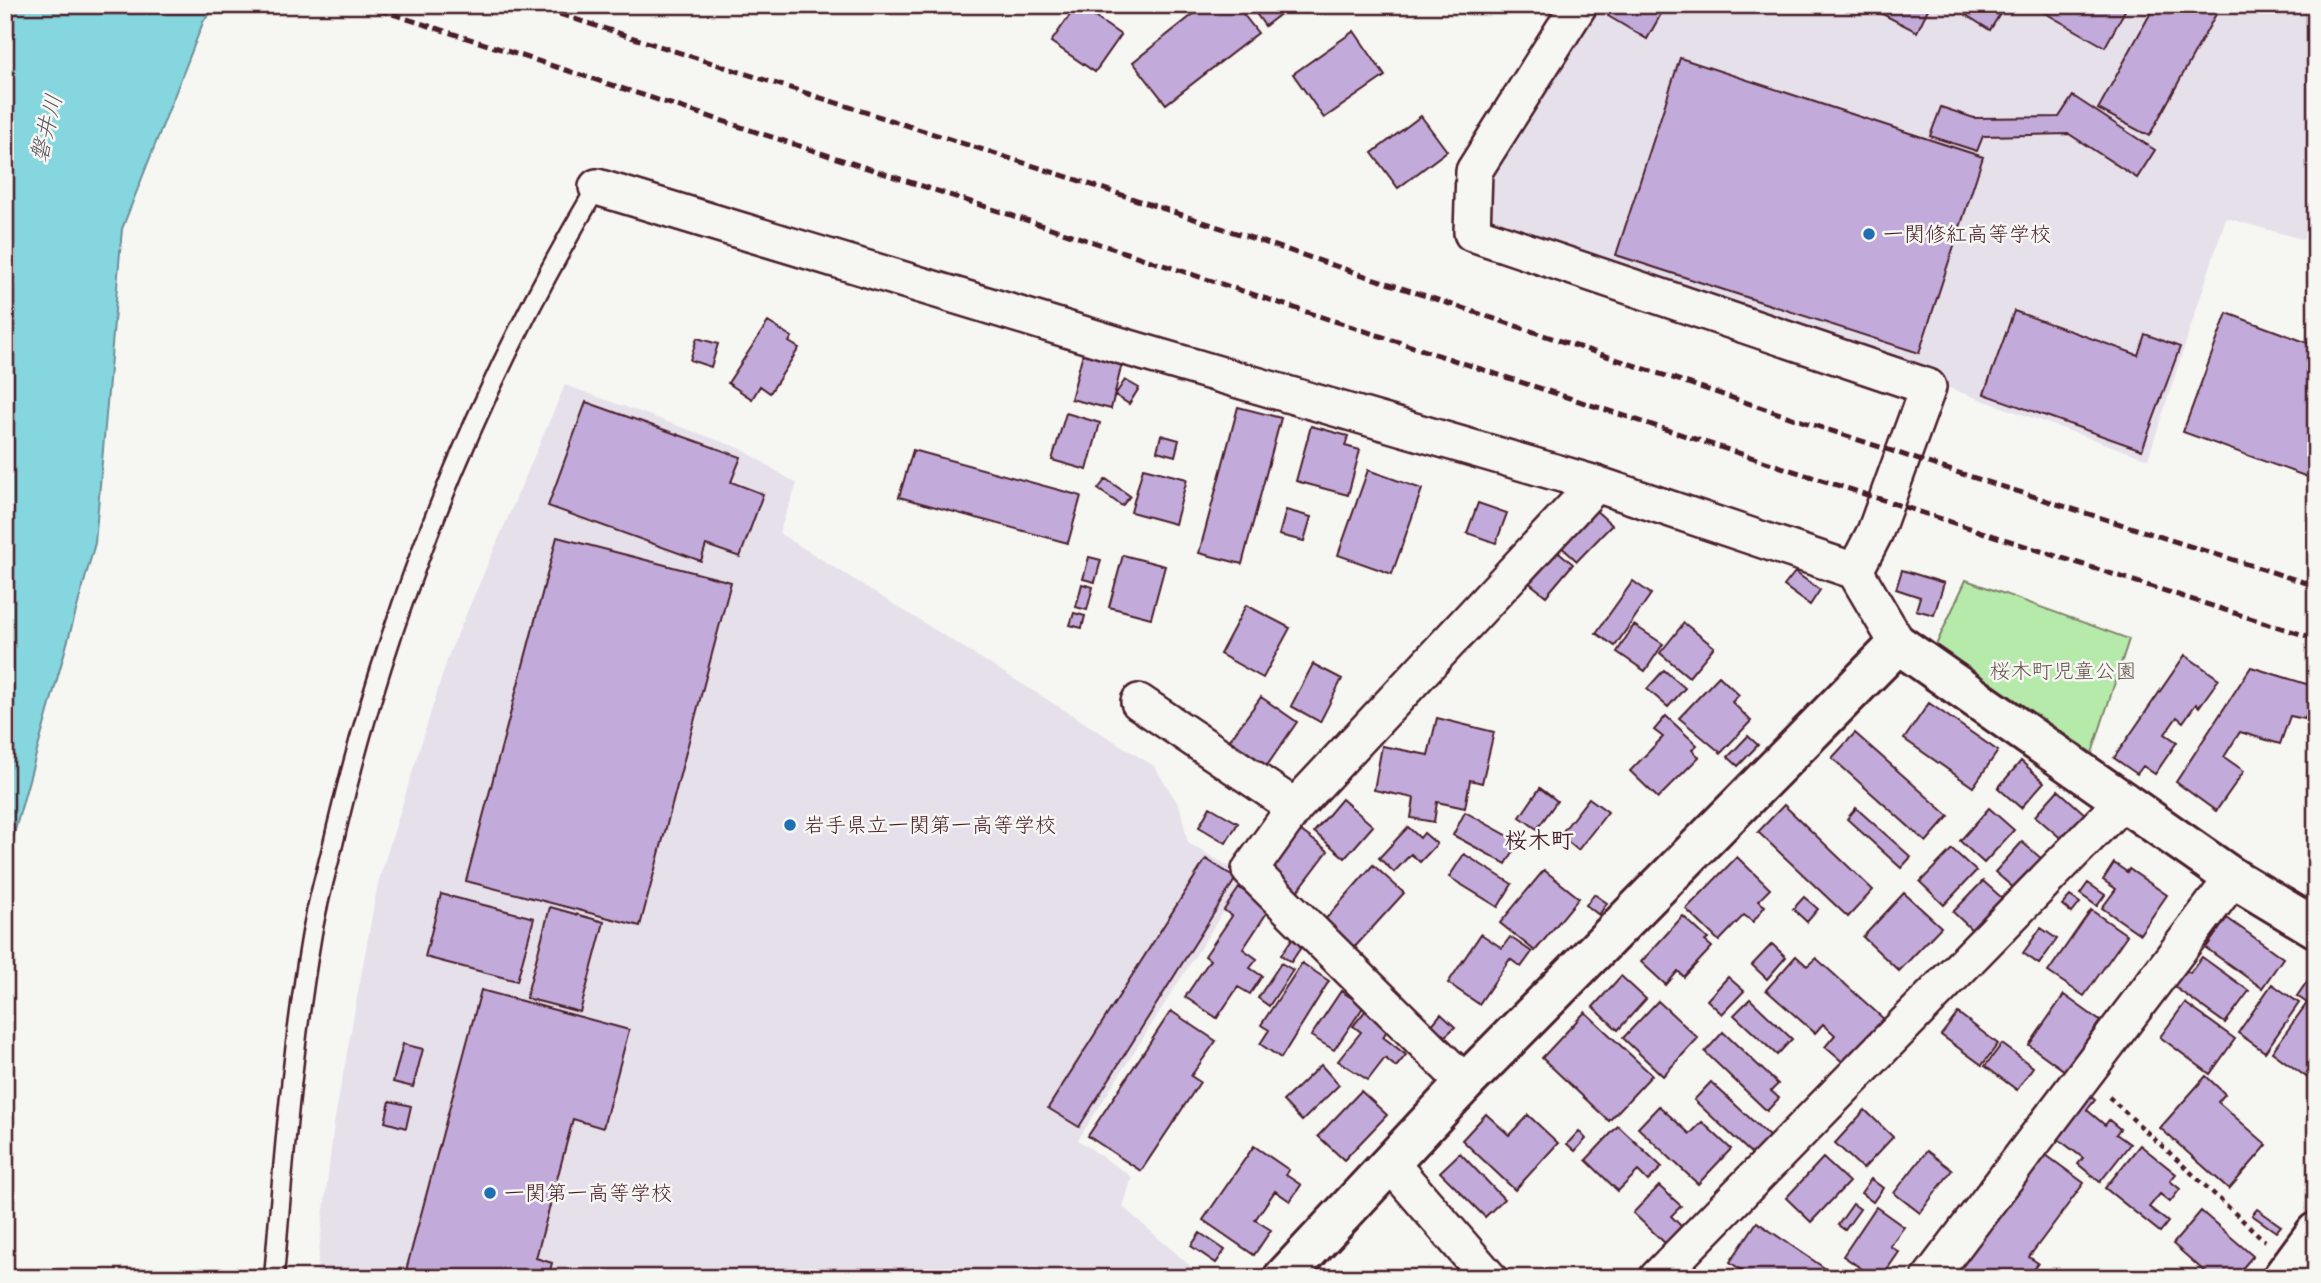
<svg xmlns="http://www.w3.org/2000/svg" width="2321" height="1283" font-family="'Shantell Sans','Klee One',sans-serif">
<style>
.built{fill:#e6e0eb}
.green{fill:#b6eaab;stroke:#80846b;stroke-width:2}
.water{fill:#85d6de;stroke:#6d8d96;stroke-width:2}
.building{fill:#c2abda;stroke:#4a1f2b;stroke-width:2}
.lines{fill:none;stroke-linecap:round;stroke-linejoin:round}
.service-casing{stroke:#4a1f2b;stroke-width:23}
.minor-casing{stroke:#4a1f2b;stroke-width:40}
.tertiary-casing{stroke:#4a1f2b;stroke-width:44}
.path{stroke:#4a1f2b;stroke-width:4.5;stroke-dasharray:5 5;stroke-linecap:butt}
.service{stroke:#f6f6f2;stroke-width:18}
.minor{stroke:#f6f6f2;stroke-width:35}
.tertiary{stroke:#f6f6f2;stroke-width:38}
.rail{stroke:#4a1f2b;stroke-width:5;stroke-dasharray:10 5;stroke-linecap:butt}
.poi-dot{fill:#1f6fb2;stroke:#f6f6f2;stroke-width:2.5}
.labels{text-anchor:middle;stroke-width:5;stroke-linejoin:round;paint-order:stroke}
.poi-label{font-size:21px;fill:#4a1f2b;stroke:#f6f6f2;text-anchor:start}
.park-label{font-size:21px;fill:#65524b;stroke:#f6f6f2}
.water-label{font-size:23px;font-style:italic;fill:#5c5661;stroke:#f6f6f2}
.neighbourhood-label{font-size:23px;font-weight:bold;fill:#4a1f2b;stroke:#f6f6f2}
</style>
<rect width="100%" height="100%" fill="#f6f6f2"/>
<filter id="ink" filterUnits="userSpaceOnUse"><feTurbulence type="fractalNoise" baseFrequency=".0143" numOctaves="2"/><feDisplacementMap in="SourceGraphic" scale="14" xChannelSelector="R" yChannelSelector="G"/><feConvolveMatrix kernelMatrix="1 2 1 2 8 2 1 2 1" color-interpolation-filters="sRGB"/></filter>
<g filter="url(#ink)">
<path class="built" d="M1589 5H2316V243L2226 218 2148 459 1491 225 1481 175Z
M565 385 742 449 797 484 779 533 1154 766 1180 807 1188 843 1246 876 1078 1140 1132 1177 1123 1207 1204 1278H316L334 1124 378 883 449 654Z"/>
<path class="green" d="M1966 580 2129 639 2092 753 1936 645Z"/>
<path class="water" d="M5 5H219L204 20 122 229 95 543 5 866Z"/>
<path class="building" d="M1077 5 1121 35 1095 72 1051 42Z
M1205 5H1236L1258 33 1166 104 1133 62Z
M1250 5H1292L1265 26Z
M1614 5H1666L1647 39 1608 16Z
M1865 5H1930L1917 32Z
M1972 5H1987L2000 14 1990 30 1966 15Z
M2031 5H2128L2105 47Z
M2155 5H2221L2149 136 2098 109Z
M1354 31 1385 76 1324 118 1293 74Z
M1680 58 1983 157 1919 353 1616 255Z
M2073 96 2155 150 2137 178 2069 134 1983 136 1977 151 1930 136 1941 107 1974 118 2059 117Z
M1421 116 1447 151 1398 188 1372 153Z
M2014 311 2138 355 2145 334 2180 347 2142 450 1984 394Z
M2227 313 2316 346V480L2183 432Z
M768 322 792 337 789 342 799 348 770 393 760 386 752 399 728 383Z
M697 338 718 344 711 367 690 360Z
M1085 345 1124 355 1111 409 1071 399Z
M1125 380 1139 388 1129 404 1115 395Z
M586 402 741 457 731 482 763 494 740 557 706 545 701 561 548 506Z
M1238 407 1281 418 1242 564 1199 553Z
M1066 413 1100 423 1087 470 1052 460Z
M1311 426 1348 436 1345 446 1360 450 1348 495 1296 481Z
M1161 435 1179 440 1175 456 1157 451Z
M913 450 1081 496 1068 543 899 497Z
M1143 468 1187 479 1175 524 1131 512Z
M1368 470 1422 489 1392 574 1338 555Z
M1106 479 1130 496 1122 506 1098 489Z
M1478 503 1507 513 1496 543 1467 533Z
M1593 508 1612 525 1577 561 1558 544Z
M1286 510 1311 517 1304 541 1279 535Z
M557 537 731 582 640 926 466 881Z
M1554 548 1573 564 1546 596 1527 581Z
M1123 555 1165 566 1151 618 1109 607Z
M1089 557 1101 560 1095 582 1083 579Z
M1902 570 1944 583 1934 615 1916 610 1920 597 1896 589Z
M1795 572 1820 590 1810 605 1784 586Z
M1633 581 1651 594 1615 646 1596 633Z
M1082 584 1093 587 1087 610 1076 607Z
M1246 605 1290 628 1263 678 1220 654Z
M1074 613 1085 616 1082 628 1070 625Z
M1684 623 1714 647 1689 677 1660 653Z
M1634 625 1663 644 1645 671 1617 652Z
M2185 655 2219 679 2199 707 2196 704 2183 722 2177 717 2165 734 2177 742 2155 774 2143 766 2137 774 2114 758Z
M1313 664 1342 679 1320 722 1291 706Z
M2251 667 2316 687V701L2311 699 2305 719 2290 716 2280 744 2240 732 2224 757 2244 771 2216 811 2176 782Z
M1664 670 1685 688 1668 707 1647 689Z
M1719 676 1739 695 1732 702 1751 721 1721 753 1679 718Z
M1261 697 1297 722 1266 767 1229 741Z
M1929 703 1998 751 1973 787 1904 739Z
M1666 716 1697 745 1692 750 1699 757 1658 798 1630 771 1663 737 1654 730Z
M1437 718 1494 732 1482 783 1470 780 1465 808 1437 802 1434 822 1411 818 1414 798 1374 790 1382 746 1428 755Z
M1855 733 1949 816 1926 842 1832 758Z
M1748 736 1758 745 1738 766 1728 757Z
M2021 761 2044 782 2021 808 1998 788Z
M1540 788 1557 801 1537 829 1520 817Z
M2058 790 2086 815 2064 841 2035 816Z
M1589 798 1608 812 1578 850 1560 835Z
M1342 799 1373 826 1345 858 1314 832Z
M1784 805 1873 890 1848 917 1758 832Z
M1210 807 1238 823 1226 843 1199 827Z
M1856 808 1911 857 1901 868 1847 819Z
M1989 808 2014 830 1984 863 1960 841Z
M1465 812 1519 842 1506 864 1453 835Z
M1408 827 1420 838 1424 833 1437 844 1420 862 1411 854 1394 872 1379 858Z
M1297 828 1328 851 1290 901 1260 878Z
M2022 842 2042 859 2015 889 1995 872Z
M1952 849 1976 871 1944 905 1920 882Z
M1464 854 1512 884 1498 907 1449 877Z
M1737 857 1770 889 1758 901 1765 906 1753 922 1744 915 1719 941 1686 909Z
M1206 859 1236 878 1079 1127 1048 1108Z
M2114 863 2127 872 2129 869 2167 895 2140 934 2102 908 2116 889 2103 880Z
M1373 865 1404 893 1353 949 1323 922Z
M1544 870 1579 898 1535 951 1500 923Z
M1983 881 2002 898 1972 930 1953 912Z
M2088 883 2105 895 2097 906 2080 894Z
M1239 888 1270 908 1243 949 1257 959 1250 968 1262 976 1250 994 1238 987 1217 1018 1185 997 1210 960 1205 956 1232 916 1224 910Z
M1904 893 1941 927 1899 971 1863 937Z
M441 894 534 918 517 981 425 957Z
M1594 894 1607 903 1599 915 1586 905Z
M2070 896 2080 903 2072 913 2062 905Z
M1804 897 1818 909 1807 922 1793 909Z
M550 907 604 922 580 1012 526 998Z
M2091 910 2127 935 2084 996 2048 972Z
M1683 916 1708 939 1705 941 1712 947 1684 977 1678 971 1666 985 1641 962Z
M2227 918 2283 958 2262 988 2206 948Z
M2041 928 2057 939 2039 964 2023 953Z
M1481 934 1502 948 1510 937 1532 952 1521 967 1510 959 1479 1004 1448 983Z
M1292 939 1302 946 1291 962 1281 955Z
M1772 944 1786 957 1767 979 1752 965Z
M1796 956 1807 966 1816 958 1885 1020 1845 1064 1825 1047 1835 1035 1823 1024 1815 1033 1766 990Z
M2202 957 2249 991 2225 1023 2169 983 2181 967 2190 973Z
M1281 963 1293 970 1269 1006 1258 998Z
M1302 963 1329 981 1281 1058 1260 1044 1269 1030 1261 1025Z
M2315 970H2316V1084L2272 1052 2307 1003 2297 996Z
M1621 976 1646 999 1618 1030 1593 1007Z
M1728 977 1744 991 1722 1014 1707 1000Z
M2272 984 2299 1003 2265 1052 2238 1033Z
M481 990 629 1030 603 1128 573 1119 536 1258 552 1263 548 1278H404Z
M1341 991 1364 1006 1334 1050 1311 1036Z
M2064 995 2100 1021 2065 1071 2029 1045Z
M1750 999 1792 1039 1777 1055 1734 1015Z
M1658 1001 1698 1038 1663 1076 1623 1038Z
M2185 1003 2235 1039 2210 1074 2160 1037Z
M1366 1010 1388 1029 1383 1037 1406 1055 1396 1067 1385 1058 1368 1080 1338 1061 1361 1032 1353 1026Z
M1171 1011 1216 1041 1191 1076 1200 1082 1141 1171 1088 1136Z
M1585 1012 1652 1075 1609 1121 1542 1058Z
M1958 1013 1998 1044 1982 1065 1941 1035Z
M1441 1014 1455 1027 1442 1039 1430 1027Z
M1723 1032 1778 1084 1771 1091 1779 1098 1767 1111 1705 1052Z
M403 1044 423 1049 413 1087 393 1082Z
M2002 1044 2033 1067 2017 1090 1985 1066Z
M1321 1065 1339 1085 1302 1121 1283 1101Z
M2206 1076 2225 1094 2218 1102 2267 1145 2229 1189 2160 1128Z
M1711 1082 1770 1137 1753 1155 1694 1100Z
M1361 1091 1387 1115 1344 1160 1318 1136Z
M2087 1093 2095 1100 2087 1110 2105 1125 2109 1120 2120 1129 2116 1134 2130 1144 2100 1182 2078 1164 2083 1158 2053 1135Z
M390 1101 411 1106 406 1128 385 1122Z
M1659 1106 1690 1134 1702 1122 1731 1149 1698 1184 1638 1128Z
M1865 1110 1893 1137 1863 1169 1835 1143Z
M1486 1114 1509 1135 1528 1115 1558 1143 1515 1190 1462 1140Z
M1618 1126 1662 1167 1648 1181 1638 1171 1618 1191 1586 1160Z
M1579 1131 1586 1139 1575 1151 1567 1144Z
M2140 1145 2176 1174 2170 1181 2180 1189 2170 1202 2160 1194 2149 1207 2168 1222 2160 1232 2105 1188Z
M1254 1146 1289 1170 1286 1175 1301 1185 1290 1201 1275 1191 1255 1220 1271 1230 1254 1255 1203 1220Z
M1927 1151 1952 1170 1920 1213 1894 1193Z
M2042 1152 2084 1183 2029 1257 2038 1263 2028 1278H1949Z
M1460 1153 1504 1199 1485 1217 1440 1172Z
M1823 1158 1849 1182 1811 1222 1786 1198Z
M1871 1179 1883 1188 1873 1202 1861 1193Z
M1659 1186 1681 1206 1671 1216 1682 1227 1666 1244 1633 1213Z
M1853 1204 1860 1209 1845 1230 1838 1225Z
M1876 1207 1904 1227 1890 1246 1899 1252 1881 1278 1873 1272 1871 1275 1843 1256Z
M2257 1209 2281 1226 2276 1232 2252 1215Z
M2201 1211 2253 1256 2234 1278H2212L2173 1244Z
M1757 1222 1839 1278H1752L1730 1262Z
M1200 1233 1225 1250 1216 1263 1191 1246Z"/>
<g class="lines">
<defs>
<path id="service" d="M274 1278C283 1165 292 1051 311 939 317 901 329 864 337 827 391 601 479 386 597 187"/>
<path id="minor" d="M1579 5 1474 171 1472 233 1928 387 1875 532 1855 571
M597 187 1122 346 1596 484 1855 571 1898 644
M1139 702 1295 807
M1465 1083 1250 870 1295 807 1596 484
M1391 1164 1489 1278
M1657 1278 2124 800
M1930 1278 2233 878"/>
<path id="tertiary" d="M1283 1278 1465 1083 1898 644 2233 878 2316 928
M2282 1278 2316 1232"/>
</defs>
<use href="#service" class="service-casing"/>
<use href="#minor" class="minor-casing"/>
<use href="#tertiary" class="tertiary-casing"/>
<path class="path" d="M2109 1097 2265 1241"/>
<use href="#service" class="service"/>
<use href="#minor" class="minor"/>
<use href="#tertiary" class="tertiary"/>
<path class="rail" d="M364 5C1015 214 1664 432 2316 639
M531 5 1071 178 1931 464 2316 586"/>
</g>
</g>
<g class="poi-dot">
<circle cx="1869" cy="234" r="7"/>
<circle cx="790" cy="825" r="7"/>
<circle cx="490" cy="1193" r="7"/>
</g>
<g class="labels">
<g class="poi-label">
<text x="1883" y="241">一関修紅高等学校</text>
<text x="804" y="832">岩手県立一関第一高等学校</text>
<text x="504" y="1200">一関第一高等学校</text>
</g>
<g class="park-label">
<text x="2063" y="678">桜木町児童公園</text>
</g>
<g class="water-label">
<text transform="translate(46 128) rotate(-76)" y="8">磐井川</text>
</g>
<g class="neighbourhood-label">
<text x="1539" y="848">桜木町</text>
</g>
</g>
<rect width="2321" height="1283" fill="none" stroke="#f6f6f2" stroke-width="28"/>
<rect x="14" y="14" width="2293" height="1255" fill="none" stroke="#4a1f2b" stroke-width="2.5" filter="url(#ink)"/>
</svg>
